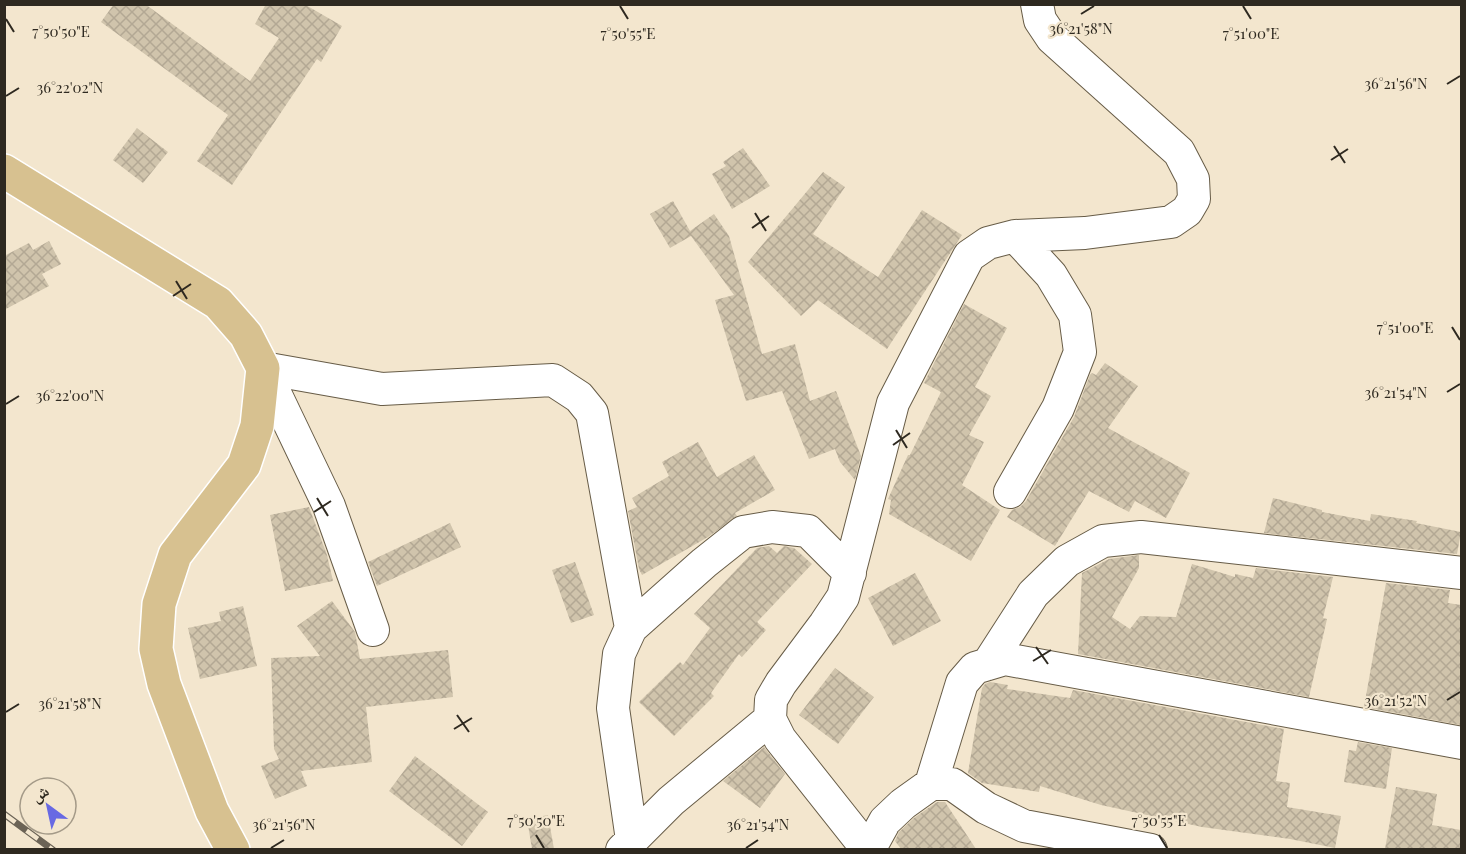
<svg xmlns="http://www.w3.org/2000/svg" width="1466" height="854" font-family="'Playfair Display','Noto Naskh Arabic',serif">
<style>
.building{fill:url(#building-cross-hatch)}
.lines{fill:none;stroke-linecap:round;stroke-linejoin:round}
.minor-casing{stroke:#675c47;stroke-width:34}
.major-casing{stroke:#fff;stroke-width:36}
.minor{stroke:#fff;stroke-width:32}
.major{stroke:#d7c190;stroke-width:33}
.rail-casing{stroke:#6b6356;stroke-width:7}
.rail{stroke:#f3e6ce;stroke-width:4.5;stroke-dasharray:14;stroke-linecap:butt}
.ticks{fill:none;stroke:#2e2920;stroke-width:2}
.ticks-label{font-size:15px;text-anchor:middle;fill:#2e2920;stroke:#f3e6ce;stroke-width:4.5;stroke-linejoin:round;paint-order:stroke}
</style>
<defs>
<pattern id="building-cross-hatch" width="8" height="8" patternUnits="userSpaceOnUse" patternTransform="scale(1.5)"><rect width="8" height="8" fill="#d0c4ac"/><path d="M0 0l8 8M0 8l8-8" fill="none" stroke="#b3a894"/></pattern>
</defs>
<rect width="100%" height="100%" fill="#f3e6ce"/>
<path class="building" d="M114 4H145L250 81 279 38 255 24 266 4H304L342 26 321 62 317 59 232 185 197 161 228 115 101 22Z
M137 128 168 152 143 183 113 160Z
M743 148 770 186 732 209 712 174 726 166 723 162Z
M823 172 845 187 813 234 878 277 922 210 962 235 887 349 818 300 801 316 748 262Z
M673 201 690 231 714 214 729 236 762 354 795 344 810 401 836 391 861 456 855 480 840 462 835 449 809 459 782 391 746 401 715 300 734 295 691 236 670 248 650 214Z
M49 241 61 264 42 274 49 286 4 310V256L29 243 33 250Z
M964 304 1007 328 975 387 991 396 969 435 984 442 962 485 1000 510 971 561 889 514 891 500 888 499 908 455H910L941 392 924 383Z
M1105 363 1138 386 1108 428 1190 473 1166 518 1135 501 1129 512 1089 491 1055 546 1007 517 1012 510 1020 507 1026 501 1074 417 1090 375 1092 373 1096 375Z
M698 442 717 477 754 455 775 490 735 513 737 516 708 537 642 575 639 569 628 511 637 507 632 498 669 476 662 462Z
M1273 498 1322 510V512L1370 521 1371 514 1417 521 1416 523 1461 532 1457 554 1264 533Z
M309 507 327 555 333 581 285 591 270 515Z
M450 523 461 547 377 586 368 562Z
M769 546 777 553 784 546 794 548 812 564 757 622 766 630 742 657 739 654 711 693 714 696 674 736 639 702 680 662 683 665 710 628 694 614 757 548Z
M1139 555V568L1112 617 1130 629 1140 616 1176 617 1192 564 1235 577V574L1253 578 1256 568 1333 577 1323 618 1327 619 1309 697 1078 654 1082 573 1109 559Z
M575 562 594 615 571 623 552 570Z
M915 573 941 621 893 646 868 598Z
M1386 583 1450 590 1448 603 1461 605V725L1364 707Z
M332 601 355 632 360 659 448 650 453 697 366 707 372 762 301 771 307 786 275 799 261 766 279 759 274 749 271 658 320 656 297 626Z
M243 606 257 666 200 679 188 628 221 621 219 612Z
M835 668 874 697 838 744 799 715Z
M990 682 1008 685 1007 689 1070 698 1073 690 1284 729 1276 781 1290 783 1287 807 1341 816 1335 848 1290 839 1202 827 1101 805 1040 786 1039 792 982 783 968 773 982 688 985 684Z
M1358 742 1392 748 1386 789 1344 782 1349 750 1356 751Z
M764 747 785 774 760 808 723 781Z
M415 756 488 812 462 846 389 791Z
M1396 787 1437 794 1432 825 1461 830V849H1385Z
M937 802H945L976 849H901L895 841 899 832 914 818Z
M548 815 554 849H532L527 819Z"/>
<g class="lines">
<defs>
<path id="minor" d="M263 368 382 389 553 380 579 397 592 413 631 628
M263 368 329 506 373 630
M1010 492 1058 408 1080 352 1075 315 1051 275 1015 236
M988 664 1033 594 1067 561 1103 541 1141 537 1462 573
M931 784 962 683 975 668 1005 659 1462 743
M632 840 613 708 619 654 631 628 704 563 743 532 772 527 808 531 850 573
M622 850 671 801 770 719
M868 850 780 739 770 719 771 700 781 683 825 624 843 597 893 403 969 256 988 243 1015 236 1085 233 1171 222 1187 211 1194 199 1193 179 1179 152 1052 38 1040 20 1037 4
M869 850 885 821 903 804 931 784H952L986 808 1024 826 1151 850"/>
<path id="major" d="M4 171 218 303 246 335 263 368 257 426 244 465 175 555 159 604 156 649 164 684 212 811 233 850"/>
</defs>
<use href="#minor" class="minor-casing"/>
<use href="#major" class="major-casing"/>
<use href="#minor" class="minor"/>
<use href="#major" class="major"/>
<defs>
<path id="rail" d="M4 814 53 850"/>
</defs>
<use href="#rail" class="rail-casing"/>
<use href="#rail" class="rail"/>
</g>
<path class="ticks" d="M620 6 628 19M1243 6 1251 19M1081 14 1094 6M6 19 14 32M1447 84 1460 76M6 96 19 88M1334 146 1345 163M1331 160 1348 149M755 213 766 231M752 228 769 216M176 281 187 299M173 296 191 284M1452 327 1460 340M1447 392 1460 384M6 404 19 396M896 430 907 448M893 445 910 433M317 498 328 516M314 512 331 501M1036 647 1048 664M1033 661 1051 650M1447 700 1460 692M6 712 19 704M457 715 469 732M454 729 472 718M536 835 544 848M1159 835 1167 848M271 848 284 840M746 848 758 840"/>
<g class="ticks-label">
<text x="1081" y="34">36°21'58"N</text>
<text x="61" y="37">7°50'50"E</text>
<text x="628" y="39">7°50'55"E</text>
<text x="1251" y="39">7°51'00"E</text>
<text x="1396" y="89">36°21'56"N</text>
<text x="70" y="93">36°22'02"N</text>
<text x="1405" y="333">7°51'00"E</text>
<text x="1396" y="398">36°21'54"N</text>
<text x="70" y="401">36°22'00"N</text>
<text x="1396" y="706">36°21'52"N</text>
<text x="70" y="709">36°21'58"N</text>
<text x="536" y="826">7°50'50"E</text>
<text x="1159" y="826">7°50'55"E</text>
<text x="284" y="830">36°21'56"N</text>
<text x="758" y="830">36°21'54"N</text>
</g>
<rect width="1466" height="854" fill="none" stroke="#2e2920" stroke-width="12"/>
<g transform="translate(48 806) rotate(327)"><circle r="28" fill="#f3e6ce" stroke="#a49a88" stroke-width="1.5"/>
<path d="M0-4.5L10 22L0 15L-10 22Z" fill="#6869e3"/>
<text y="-9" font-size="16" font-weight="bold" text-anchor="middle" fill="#2e2920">ش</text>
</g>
</svg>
